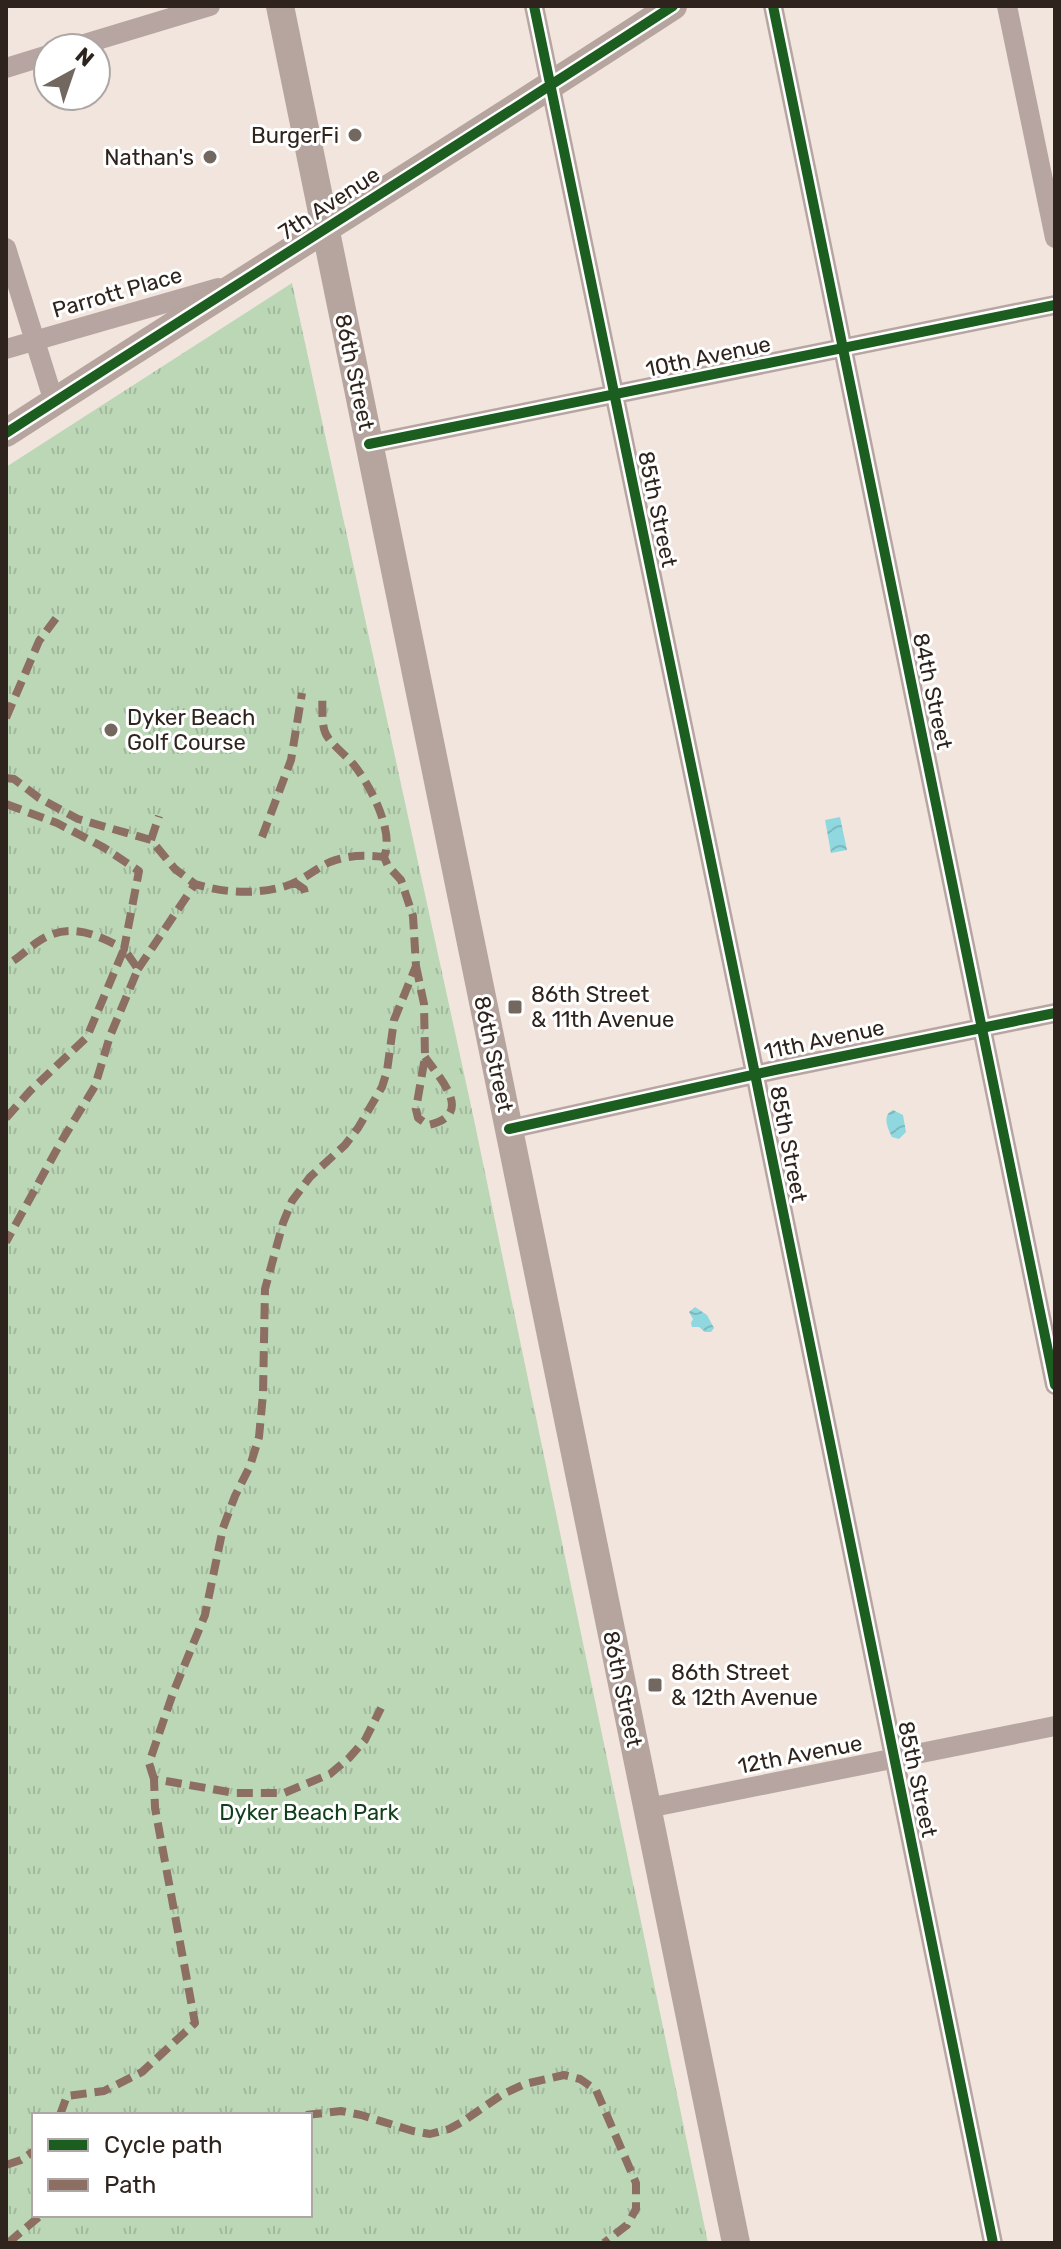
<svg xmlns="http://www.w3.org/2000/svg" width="1061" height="2249" font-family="Rubik,sans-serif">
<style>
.grass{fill:url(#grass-tufts);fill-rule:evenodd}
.water{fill:url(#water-waves)}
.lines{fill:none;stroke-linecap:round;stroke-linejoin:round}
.minor{stroke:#b7a5a2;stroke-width:20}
.secondary{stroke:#b6a49f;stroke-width:28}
.quiet{stroke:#8d6e63;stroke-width:8;stroke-dasharray:16 8;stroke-linecap:butt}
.cycleway-casing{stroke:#fff;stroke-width:15}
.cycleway{stroke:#1b5e20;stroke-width:10}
.poi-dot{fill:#736860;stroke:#fff;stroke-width:3}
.labels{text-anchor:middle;stroke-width:6;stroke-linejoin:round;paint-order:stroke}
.poi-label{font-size:22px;fill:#2f241d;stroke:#fff;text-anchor:start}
.street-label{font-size:22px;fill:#2f241d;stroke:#fff}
.park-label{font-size:22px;fill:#113f1c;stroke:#fff}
</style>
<defs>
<pattern id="grass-tufts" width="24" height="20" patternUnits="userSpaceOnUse" patternTransform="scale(2)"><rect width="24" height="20" fill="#bbd7b6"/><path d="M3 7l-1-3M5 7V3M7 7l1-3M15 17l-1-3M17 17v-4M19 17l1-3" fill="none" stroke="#a1b89c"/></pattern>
<pattern id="water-waves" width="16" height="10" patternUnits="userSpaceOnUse" patternTransform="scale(2)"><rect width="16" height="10" fill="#90d8df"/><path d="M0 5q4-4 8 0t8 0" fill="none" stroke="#7cb9bf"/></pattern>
</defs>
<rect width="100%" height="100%" fill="#f2e5dd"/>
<path class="grass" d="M292 283 473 1115 708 2243H6V467ZM34 2115H310V2215H34Z"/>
<path class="water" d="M840 817 847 850 831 853 825 820Z
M893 1110 903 1115 906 1132 899 1139 892 1137C887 1127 882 1115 893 1110Z
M695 1307 707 1315 714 1328 711 1332H705L699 1327H692L691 1323 693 1319 689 1312Z"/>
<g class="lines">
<path class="minor" d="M534 6 755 1074 993 2243
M773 6C863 466 963 925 1055 1385
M1007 6 1055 238
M71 48 210 6
M6 68 48 55
M6 248 54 402
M6 349 218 288
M369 444 1055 305
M509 1129 775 1070 1055 1013
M648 1808 1055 1726"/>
<path class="secondary" d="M280 6 736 2243
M6 433C228 289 452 150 673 6"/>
<path class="quiet" d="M6 718 39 641 60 613
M6 778 14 779 39 798 78 819 151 840 175 869 195 884
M6 804 57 823 103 847 139 871 124 949C95 933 66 921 36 943 25 951 18 959 6 965
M262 837 291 760 302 693
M151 840 159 816
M294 882 304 889 306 898
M416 966 424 1004 425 1057 416 1109 418 1118 428 1125C475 1115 441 1080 425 1057
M138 969 195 884C225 893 255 895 286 886 302 881 315 869 330 862 348 855 365 855 384 857
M6 1118 30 1091 87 1037 124 949 138 969 110 1036 95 1086 61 1142 6 1242
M154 1779 149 1763 173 1693 205 1615 223 1528 235 1496 250 1466 259 1437 263 1394 265 1289 283 1223 292 1201 310 1177 345 1145 358 1128 382 1087 387 1071 394 1020 416 966 413 916 401 880 388 866 384 857C395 832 370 785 354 765 347 756 328 742 325 732 321 722 323 705 322 694
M60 2115 67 2096 104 2091 142 2072 195 2023 155 1808 154 1779 235 1793H284L330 1774 349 1758 365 1740 381 1708
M306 2115 341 2111 361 2115 413 2131 430 2134 449 2129 462 2122 503 2094 525 2084 564 2075 580 2079 596 2090 636 2183V2209L627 2225 604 2243
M6 2165 21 2160 34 2151
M8 2243 41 2215"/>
<defs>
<path id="cycleway" d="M534 6 755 1074 993 2243
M773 6C863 466 963 925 1055 1385
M6 433C228 289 452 150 673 6
M369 444 1055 305
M509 1129 775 1070 1055 1013"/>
</defs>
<use href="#cycleway" class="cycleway-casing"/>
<use href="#cycleway" class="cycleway"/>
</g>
<g class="poi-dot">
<circle cx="355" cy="135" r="8"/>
<circle cx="210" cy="157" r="8"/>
<circle cx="111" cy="730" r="8"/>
<rect x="507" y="999" width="16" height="16" rx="4"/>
<rect x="647" y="1677" width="16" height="16" rx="4"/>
</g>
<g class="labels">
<g class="poi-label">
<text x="339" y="143" text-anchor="end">BurgerFi</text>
<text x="194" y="165" text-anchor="end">Nathan's</text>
<text x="127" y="725">Dyker Beach<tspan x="127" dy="25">Golf Course</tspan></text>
<text x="531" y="1002">86th Street<tspan x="531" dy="25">&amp; 11th Avenue</tspan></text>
<text x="671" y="1680">86th Street<tspan x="671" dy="25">&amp; 12th Avenue</tspan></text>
</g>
<g class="street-label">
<text transform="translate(329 203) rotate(-33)" y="8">7th Avenue</text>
<text transform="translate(117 292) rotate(-16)" y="8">Parrott Place</text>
<text transform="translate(708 356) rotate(-12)" y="8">10th Avenue</text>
<text transform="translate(355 372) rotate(78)" y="8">86th Street</text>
<text transform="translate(658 509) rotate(78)" y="8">85th Street</text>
<text transform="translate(933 691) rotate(78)" y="8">84th Street</text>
<text transform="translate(824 1039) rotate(-12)" y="8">11th Avenue</text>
<text transform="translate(494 1054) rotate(78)" y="8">86th Street</text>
<text transform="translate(789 1144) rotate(79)" y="8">85th Street</text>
<text transform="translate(623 1689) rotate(78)" y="8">86th Street</text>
<text transform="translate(800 1754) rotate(-11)" y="8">12th Avenue</text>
<text transform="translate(918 1779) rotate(78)" y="8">85th Street</text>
</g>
<g class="park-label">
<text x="309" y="1820">Dyker Beach Park</text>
</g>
</g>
<rect width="1061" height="2249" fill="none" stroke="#2f241d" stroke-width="16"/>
<rect x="32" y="2113" width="280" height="104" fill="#ffffff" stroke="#aca7a5" stroke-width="2"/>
<rect x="48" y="2139" width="40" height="12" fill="#1b5e20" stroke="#aca7a5" stroke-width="2"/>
<text x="104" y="2153" font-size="24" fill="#2f241d">Cycle path</text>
<rect x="48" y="2179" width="40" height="12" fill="#8d6e63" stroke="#aca7a5" stroke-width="2"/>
<text x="104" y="2193" font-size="24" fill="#2f241d">Path</text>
<g transform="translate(72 72) rotate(40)"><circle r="38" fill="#ffffff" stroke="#aca7a5" stroke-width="2"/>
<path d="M0-6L14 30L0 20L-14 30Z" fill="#736860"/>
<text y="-12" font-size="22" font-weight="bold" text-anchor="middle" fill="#2f241d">N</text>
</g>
</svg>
